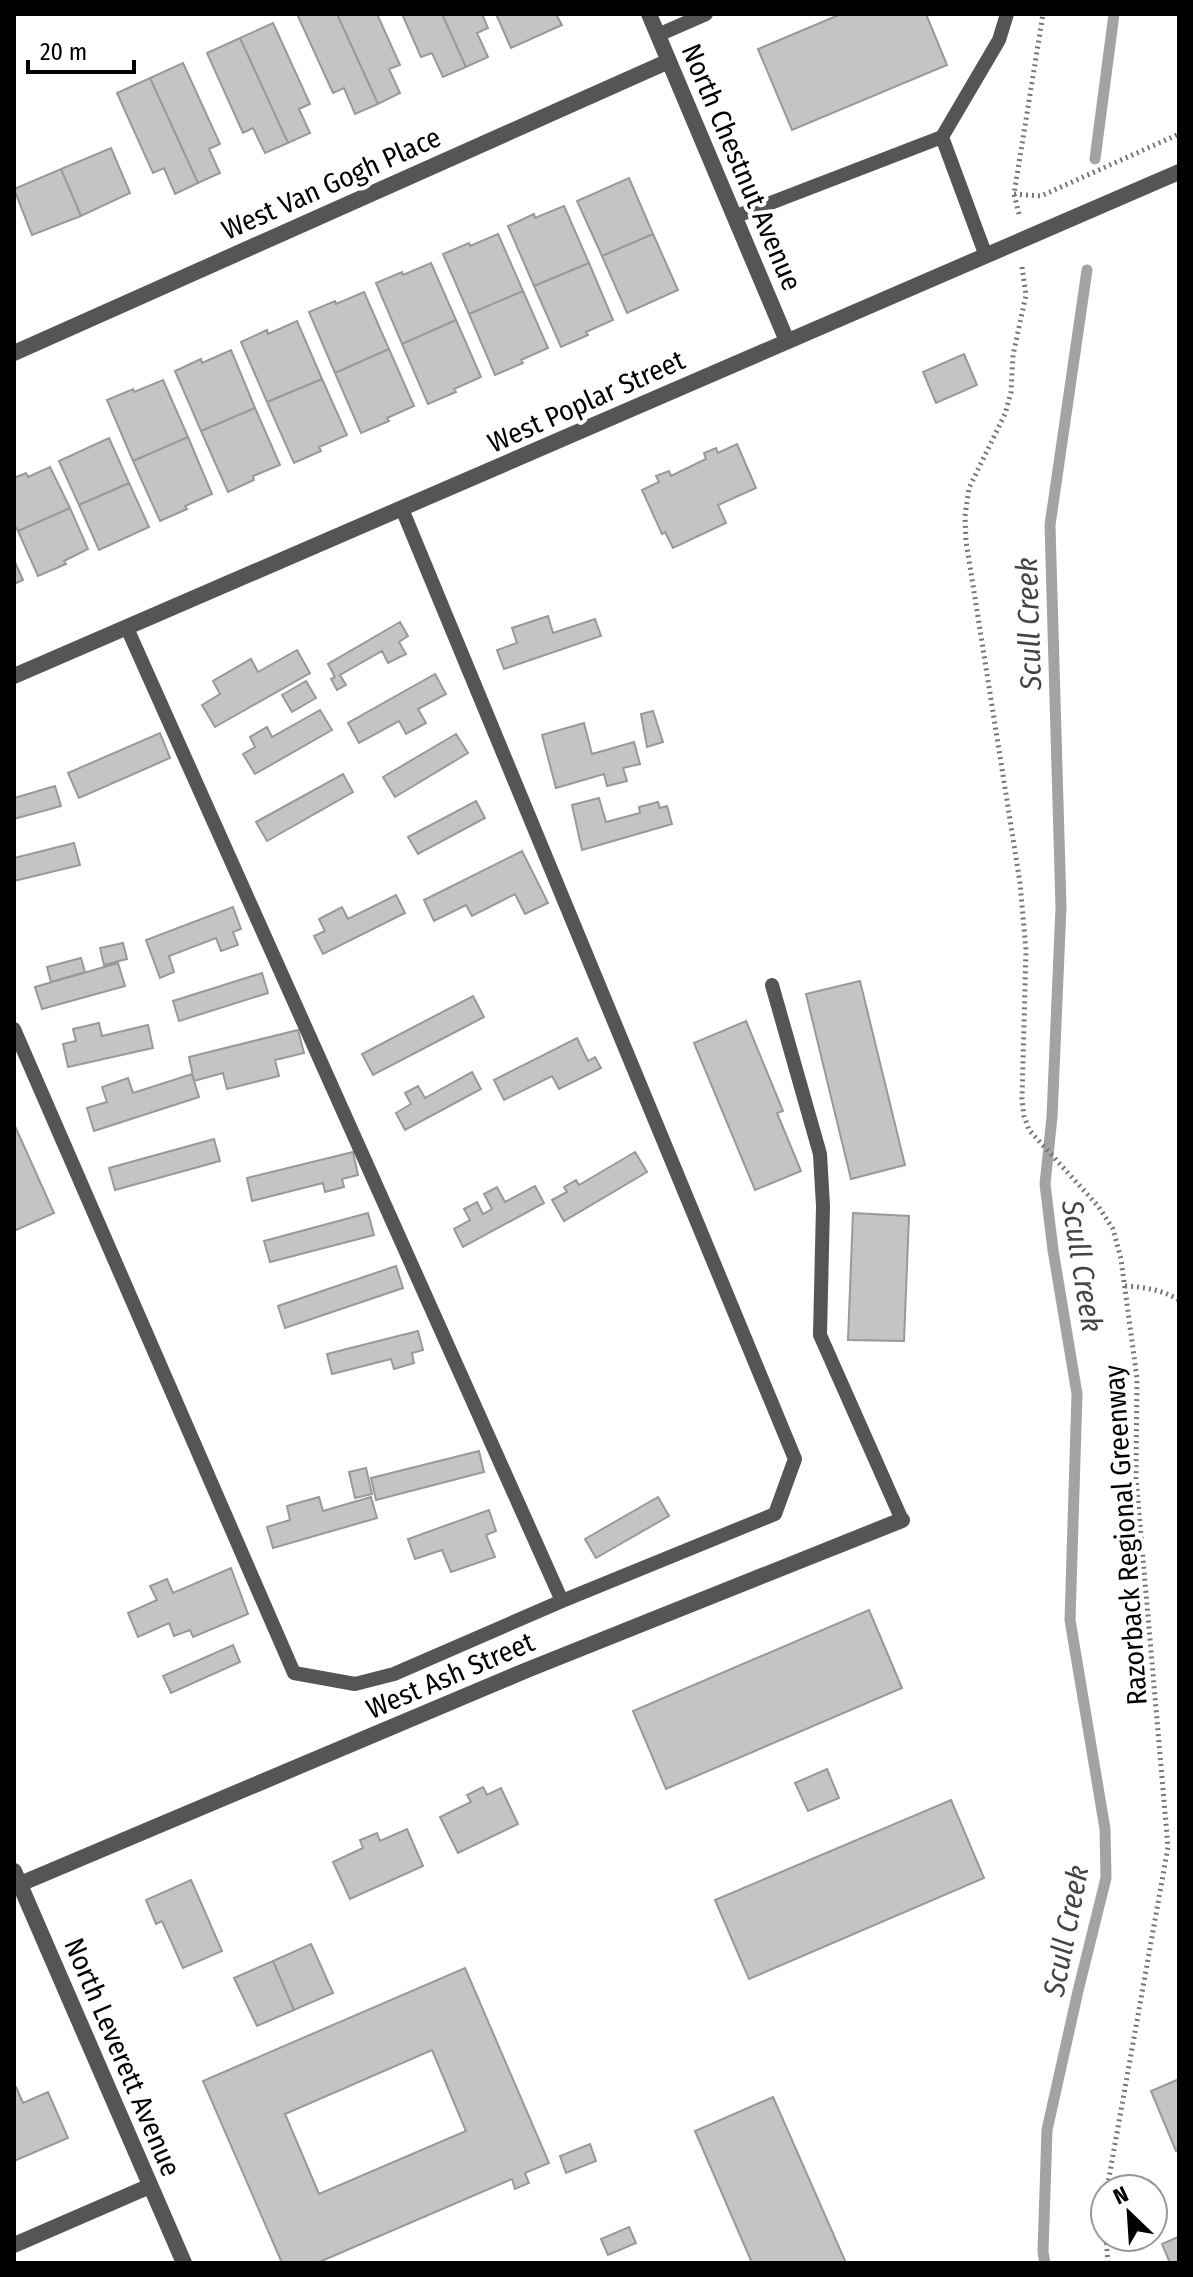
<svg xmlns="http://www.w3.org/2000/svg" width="1193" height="2277" font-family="'Fira Sans Condensed',sans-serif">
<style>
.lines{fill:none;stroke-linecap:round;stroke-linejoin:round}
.stream{stroke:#a3a3a3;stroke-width:11}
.building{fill:#c4c4c4;stroke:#999;stroke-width:2;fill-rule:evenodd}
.path{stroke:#777;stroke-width:5;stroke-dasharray:2 4;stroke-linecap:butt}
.service{stroke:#555;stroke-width:14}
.minor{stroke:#555;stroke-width:16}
.tertiary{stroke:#555;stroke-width:16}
.labels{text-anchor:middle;stroke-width:8;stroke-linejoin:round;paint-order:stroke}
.street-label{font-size:28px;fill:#000;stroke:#fff}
.water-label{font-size:30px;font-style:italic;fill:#444;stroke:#fff}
</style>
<rect width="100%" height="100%" fill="#fff"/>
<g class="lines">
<path class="stream" d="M1095 159 1114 14
M1045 2263 1043 2252 1047 2130 1078 1991 1106 1878 1105 1829 1070 1620 1077 1394 1053 1250 1045 1184 1052 1117 1061 907 1050 525 1087 270"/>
</g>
<path class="building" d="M297 14H337L378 104 355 114 344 88 333 93Z
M337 14H377L400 65 389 69 400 93 378 104Z
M402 14H442L466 67 443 77 432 53 421 57Z
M442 14H482L488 28 477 33 488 57 466 67Z
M496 14H556L562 25 511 48Z
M841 14H926L947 65 792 130 758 49Z
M273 23 310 104 299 109 310 133 288 143 240 38Z
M240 38 288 143 265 153 253 128 243 133 207 53Z
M183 63 220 144 209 149 220 173 198 183 150 78Z
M150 78 198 183 175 194 164 168 153 173 117 93Z
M111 148 130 193 81 216 61 169Z
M61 169 81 216 32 235 14 189Z
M629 178 653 234 602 256 577 201Z
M564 206 589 263 534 286 508 226 534 214 535 218Z
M498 234 523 291 469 314 443 254 469 243 470 246Z
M653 234 678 290 627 313 602 256Z
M431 263 456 320 402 344 376 283 402 272 403 275Z
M589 263 613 320 586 332 588 335 561 347 534 286Z
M523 291 548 348 521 360 523 363 495 375 469 314Z
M364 292 389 349 335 373 309 312 335 301 336 304Z
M456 320 481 377 454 389 456 392 428 404 402 344Z
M297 321 322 379 267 402 241 342 267 330 268 334Z
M389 349 414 406 387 418 389 421 361 433 335 373Z
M231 350 255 408 201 431 175 371 201 359 202 363Z
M964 354 977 385 936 403 923 372Z
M322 379 347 435 319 447 321 451 294 463 267 402Z
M163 380 188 437 133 461 107 400 133 389 134 392Z
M255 408 280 465 253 476 254 480 228 492 201 431Z
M188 437 212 494 185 506 187 509 160 521 133 461Z
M109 438 129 483 79 505 59 461Z
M737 444 756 488 718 505 726 523 673 548 665 532 662 534 642 490 659 482 656 476 669 471 671 476 706 459 704 453 716 448 718 453Z
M50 467 70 508 18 531 14 524V478L26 473 28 477Z
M129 483 149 527 99 550 79 505Z
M70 508 88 549 64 561 66 564 38 576 18 531Z
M14 560 23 580 14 584Z
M548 616 553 633 595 619 601 636 504 669 497 650 517 643 512 628Z
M400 622 408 636 399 642 406 654 388 663 382 651 340 675 346 685 337 690 331 679 335 677 328 664Z
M297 650 310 673 215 727 202 705 220 694 213 681 251 659 258 672Z
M435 674 446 694 418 709 426 723 406 734 399 721 359 743 348 723Z
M306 681 316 698 292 712 282 695Z
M320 710 332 730 255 774 243 754 255 747 250 737 267 727 272 737Z
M653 711 663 742 647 747 641 714Z
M584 723 592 754 634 742 640 764 623 768 627 781 607 786 604 774 556 788 542 735Z
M160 733 170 758 79 798 68 773Z
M456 734 468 753 395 797 383 777Z
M343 774 353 792 267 841 256 822Z
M55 786 61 806 14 819V798Z
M599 798 606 822 640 813 639 807 658 802 660 808 667 806 672 824 582 850 572 805Z
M476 801 485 818 418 854 408 837Z
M74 843 80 865 14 881V858Z
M522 851 548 903 525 914 515 894 472 916 466 905 434 921 424 900Z
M396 895 405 913 323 954 314 936 325 931 319 919 342 907 348 919Z
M233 907 241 929 233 932 238 945 221 951 216 938 169 956 174 972 160 978 146 940Z
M123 943 127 959 104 965 100 948Z
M81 958 85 972 51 982 47 967Z
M118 963 125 986 42 1009 35 987Z
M262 973 268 993 179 1021 173 1001Z
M860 981 905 1165 851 1179 806 994Z
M473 996 484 1017 373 1075 362 1054Z
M746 1021 783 1111 777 1113 801 1171 755 1190 694 1043Z
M99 1023 102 1036 148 1025 153 1048 68 1067 63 1044 76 1041 73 1029Z
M298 1030 304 1053 275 1060 279 1076 227 1089 223 1073 194 1081 189 1057Z
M577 1038 588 1061 595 1057 601 1068 559 1089 552 1076 504 1100 494 1080Z
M472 1072 481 1089 405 1130 396 1113 411 1104 405 1093 418 1086 425 1098Z
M192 1074 199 1097 94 1131 87 1108 107 1102 102 1087 128 1078 133 1093Z
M14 1124 54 1213 14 1231Z
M214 1139 220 1161 115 1190 109 1168Z
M353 1152 358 1175 342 1179 344 1187 325 1192 323 1183 252 1201 247 1178Z
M635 1152 647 1172 564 1221 552 1200 567 1192 564 1187 576 1180 579 1185Z
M535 1186 544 1203 463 1247 454 1229 470 1220 464 1209 477 1202 483 1214 492 1209 484 1194 497 1187 505 1202Z
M368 1213 374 1235 270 1262 264 1241Z
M853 1213 909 1216 904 1341 848 1340Z
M396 1266 403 1288 285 1328 278 1306Z
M418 1331 423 1350 412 1353 414 1363 394 1369 391 1359 332 1374 327 1354Z
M479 1451 484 1472 376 1500 371 1478Z
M366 1468 372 1494 355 1498 349 1472Z
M319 1497 323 1511 371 1497 377 1518 273 1548 267 1527 290 1520 287 1506Z
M658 1497 669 1516 596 1558 585 1539Z
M489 1510 496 1531 486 1535 495 1557 451 1572 442 1550 415 1559 408 1539Z
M231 1568 248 1614 193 1637 190 1630 174 1636 169 1623 138 1637 128 1613 157 1600 150 1586 167 1579 173 1593Z
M869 1610 902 1688 666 1789 633 1711Z
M233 1645 240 1662 171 1693 163 1676Z
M827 1769 839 1798 808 1811 795 1783Z
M483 1787 487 1795 501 1788 518 1824 458 1853 440 1817 471 1802 467 1795Z
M951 1800 984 1878 749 1979 715 1900Z
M407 1829 423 1866 350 1899 333 1862 363 1848 360 1840 377 1833 380 1841Z
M191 1880 222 1951 183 1968 162 1921 156 1924 146 1900Z
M311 1944 333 1993 294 2010 273 1961Z
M273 1961 294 2010 257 2026 234 1978Z
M465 1968 549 2163 525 2173 529 2183 515 2189 512 2179 317 2263H282L203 2081ZM432 2050 466 2131 319 2194 285 2114Z
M1179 2079V2149L1176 2151 1151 2091Z
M16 2087 23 2103 48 2092 68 2138 14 2161V2088Z
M773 2097 846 2263H752L695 2131Z
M590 2144 596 2161 566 2173 560 2156Z
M629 2227 636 2243 608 2255 601 2239Z
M1178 2237 1179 2263H1170L1162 2244Z"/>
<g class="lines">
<path class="path" d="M1014 194 1041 196 1179 134
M1019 214 1014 194 1043 14
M1022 267 1026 295 1013 355 1011 392 1005 414 969 488 965 516 966 541 1020 883 1026 950 1022 1099 1024 1116 1029 1130 1098 1206 1113 1229 1121 1259 1137 1379 1136 1478 1168 1847 1107 2189
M1125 1286C1145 1287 1162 1290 1179 1300
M1106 2237 1108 2263"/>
<path class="service" d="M658 35 706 14
M734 217 942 137
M986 256 942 137 999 40 1007 14
M127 628 562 1601
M772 985 820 1154 823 1206 820 1335 902 1520
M14 1029 294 1673 355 1684 394 1674 562 1601 775 1514 795 1459 402 509"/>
<path class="minor" d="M649 14 787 341
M14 353 669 61
M20 1884 527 1670 902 1520
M14 2245 150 2186"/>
<path class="tertiary" d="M14 676 1179 172
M14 1871 184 2263"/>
</g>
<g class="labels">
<g class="street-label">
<text transform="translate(742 167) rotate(67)" y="10">North Chestnut Avenue</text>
<text transform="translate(331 183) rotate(-24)" y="10">West Van Gogh Place</text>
<text transform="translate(586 401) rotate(-24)" y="10">West Poplar Street</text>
<text transform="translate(1125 1535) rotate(-94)" y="10">Razorback Regional Greenway</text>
<text transform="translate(450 1675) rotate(-23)" y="10">West Ash Street</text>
<text transform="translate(123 2057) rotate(67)" y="10">North Leverett Avenue</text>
</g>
<g class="water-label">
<text transform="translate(1029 624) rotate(-92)" y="10">Scull Creek</text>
<text transform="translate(1082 1266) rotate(81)" y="10">Scull Creek</text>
<text transform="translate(1066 1931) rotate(-79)" y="10">Scull Creek</text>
</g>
</g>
<rect width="1193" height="2277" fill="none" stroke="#000000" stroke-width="32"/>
<g transform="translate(1129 2213) rotate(335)"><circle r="38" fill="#ffffff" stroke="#999999" stroke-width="2"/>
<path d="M0-6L14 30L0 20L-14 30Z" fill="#000000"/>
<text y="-12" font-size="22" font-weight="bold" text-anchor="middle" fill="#000000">N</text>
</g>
<path d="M28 60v12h106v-12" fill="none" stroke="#000000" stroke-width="4"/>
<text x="40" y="60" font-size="24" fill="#000000" stroke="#ffffff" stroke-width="6" paint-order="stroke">20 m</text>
</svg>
